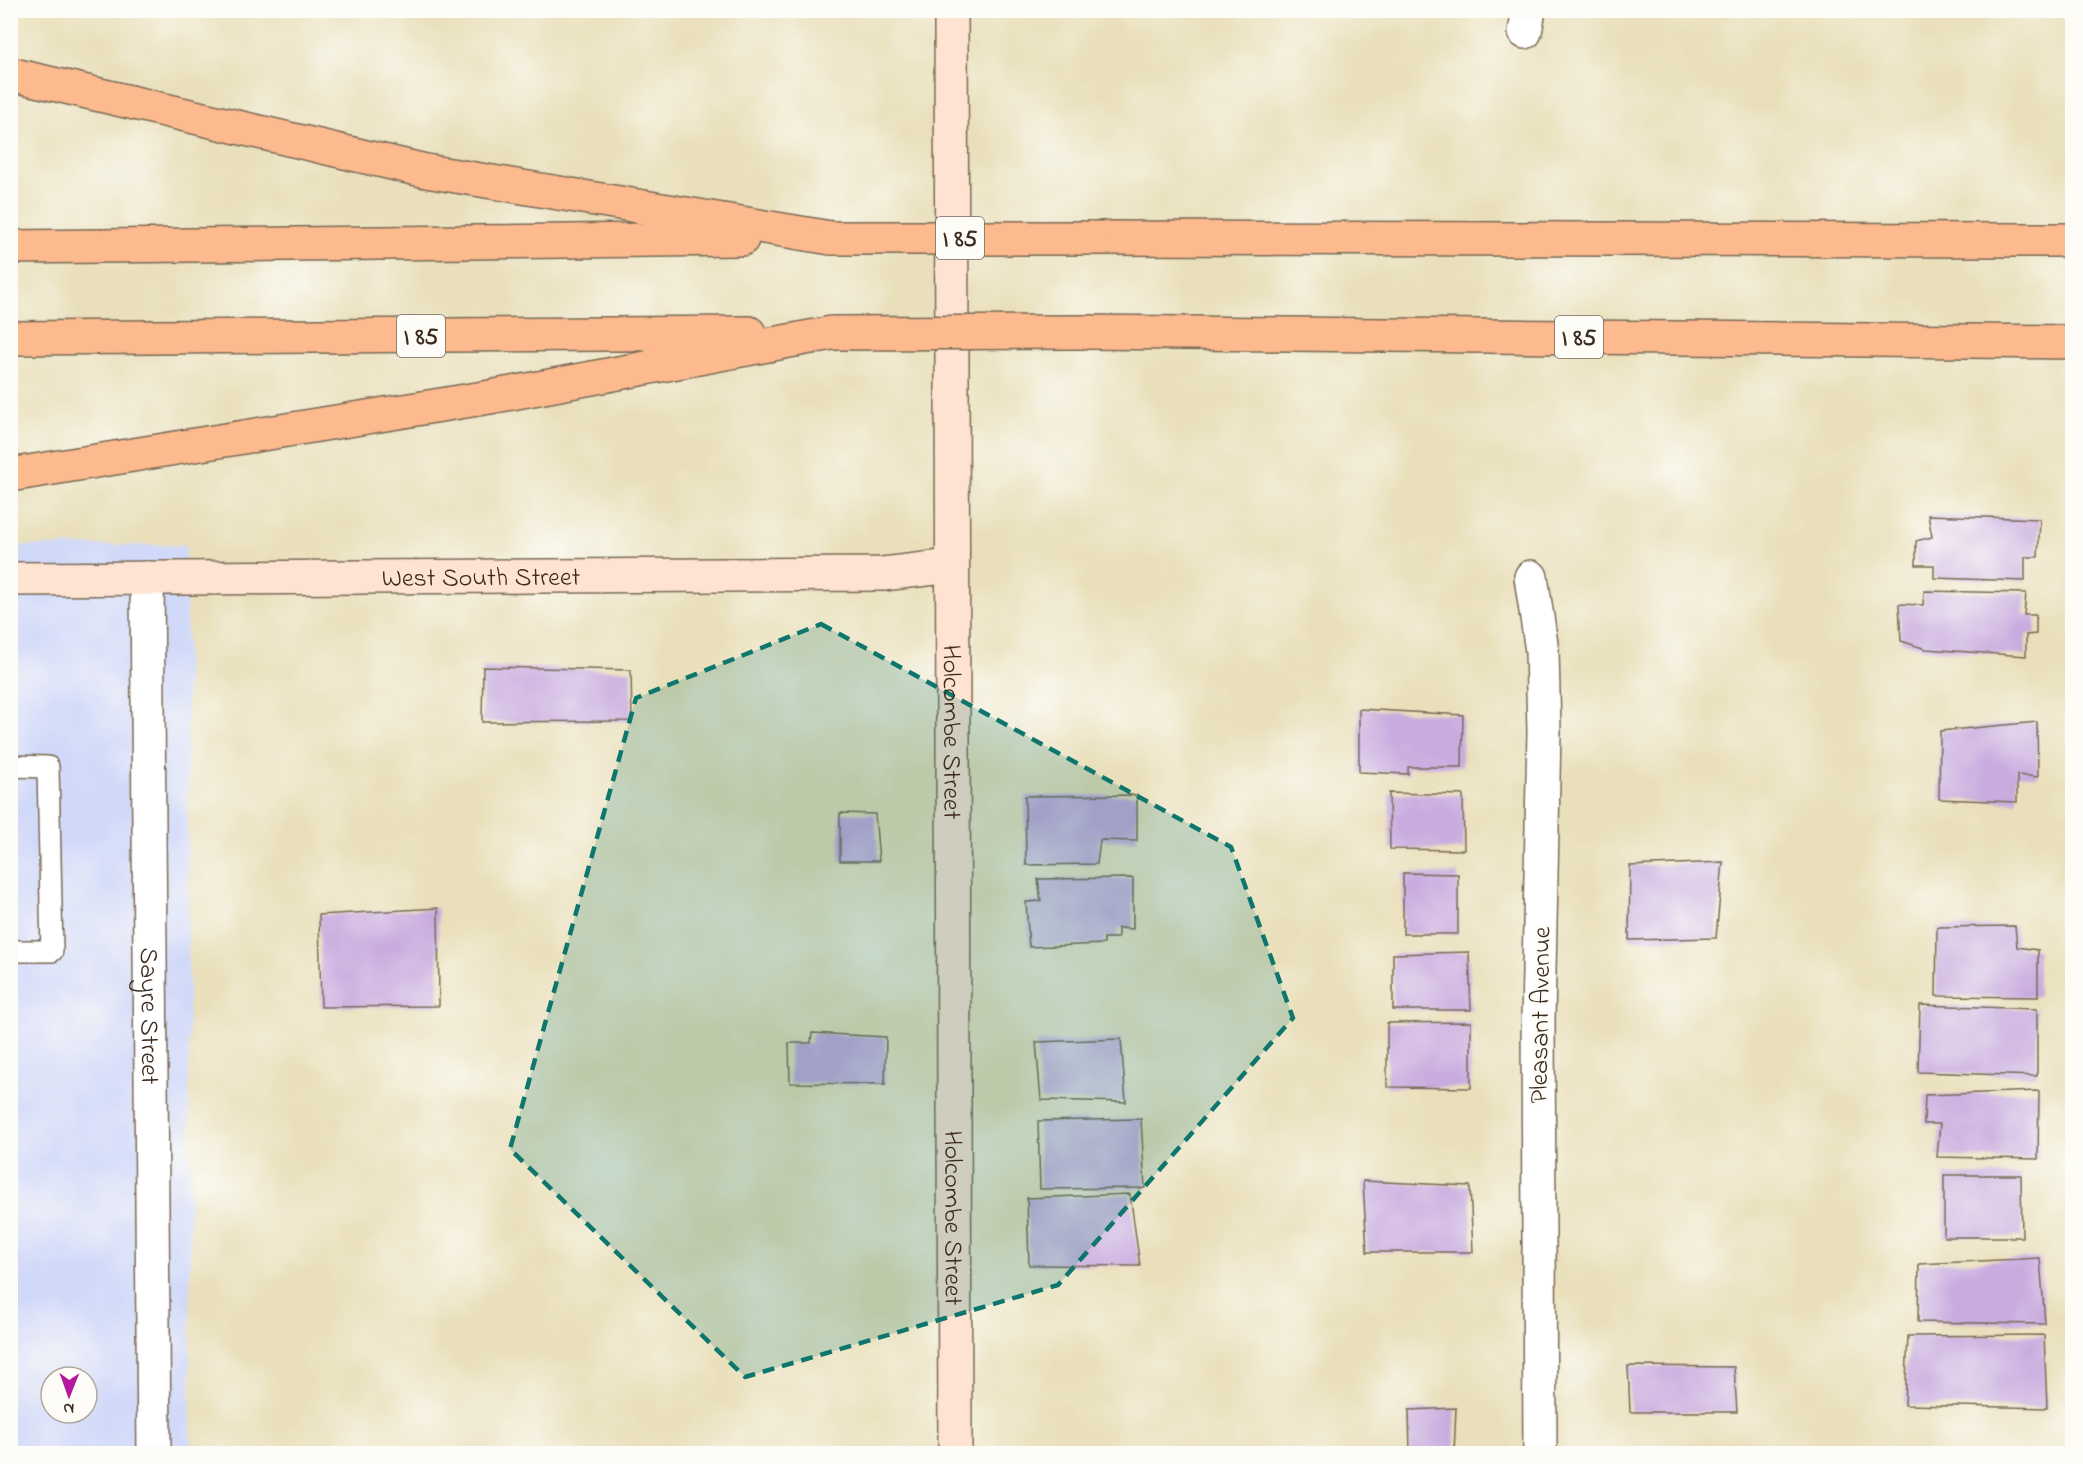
<svg xmlns="http://www.w3.org/2000/svg" width="2083" height="1464" font-family="'Indie Flower',sans-serif">
<style>
.built{fill:#d1d9f9;fill-rule:evenodd}
.building{fill:#c8abdf}
.lines{fill:none;stroke-linecap:round;stroke-linejoin:round}
.lane-casing{stroke:#786955;stroke-width:24}
.street-casing{stroke:#786955;stroke-width:36}
.secondary-casing{stroke:#786955;stroke-width:36}
.highway-casing{stroke:#786955;stroke-width:36}
.lane{stroke:#fff;stroke-width:21}
.street{stroke:#fff;stroke-width:33}
.secondary{stroke:#fee3d2;stroke-width:33}
.highway{stroke:#fcba8e;stroke-width:33}
.highway-bridge-casing{stroke:#786955;stroke-width:36;stroke-linecap:butt}
.highway-bridge{stroke:#fcba8e;stroke-width:33}
.marked{fill:#0f766e;fill-opacity:0.2;stroke:#0f766e;stroke-width:4.5;stroke-dasharray:12 8;stroke-linejoin:round}
.labels{text-anchor:middle;stroke-width:6;stroke-linejoin:round;paint-order:stroke}
.shield{fill:#fdfcf7;stroke:#75695f;stroke-width:1.5}
.shield-label{font-size:24px;font-weight:bold;fill:#3b2a1e}
.street-label{font-size:26px;fill:#3b2a1e;stroke:#fdfcf7}
</style>
<rect width="100%" height="100%" fill="#fdfcf7"/>
<filter id="ink" filterUnits="userSpaceOnUse"><feTurbulence type="fractalNoise" baseFrequency=".0167" numOctaves="2"/><feDisplacementMap in="SourceGraphic" scale="12" xChannelSelector="R" yChannelSelector="G"/><feConvolveMatrix kernelMatrix="1 2 1 2 8 2 1 2 1" color-interpolation-filters="sRGB"/></filter>
<filter id="wash" filterUnits="userSpaceOnUse"><feTurbulence type="fractalNoise" baseFrequency=".008" numOctaves="4" result="noise"/><feDisplacementMap in="SourceGraphic" scale="24" xChannelSelector="R" yChannelSelector="G"/><feGaussianBlur stdDeviation="1.35" result="paint"/><feColorMatrix in="noise" values="0 0 0 0 0 0 0 0 0 0 0 0 0 0 0 0 0 1.4 0 .05"/><feComposite in="paint" operator="in"/></filter>
<g filter="url(#wash)">
<rect width="100%" height="100%" fill="#e9dfba"/>
<path class="built" d="M186 545 191 1453H11L10 546ZM51 1377H87V1413H51Z"/>
<g id="blocks">
<path class="building" d="M1928 515 2040 519 2038 557H2025V581L1934 578V565H1916V541L1932 537Z
M1924 591 2026 593 2024 615H2036V634L2026 635V656L1926 649 1901 641 1899 604 1923 605Z
M483 667 631 670 632 721 482 722Z
M1359 709 1463 715 1462 767H1408V774L1359 772Z
M2037 722 2038 777 2017 775V802L1939 799 1940 731Z
M1389 793 1463 795 1464 850 1390 849Z
M1137 795V841L1100 840 1097 864 1026 865 1025 796Z
M840 813 875 814 879 861H840Z
M1723 862 1716 938 1629 940 1630 866Z
M1403 873 1458 874V934H1403Z
M1133 878V929L1118 928V938H1104V944L1029 947 1026 902 1041 901 1038 879Z
M438 908 439 1006 321 1007 319 915Z
M2015 926 2017 947 2038 950V997L1936 996 1937 927Z
M1469 952 1471 1010H1393V954Z
M1920 1005 2037 1009V1076L1918 1072Z
M1471 1022V1088L1387 1087V1023Z
M812 1033 886 1037 885 1084 790 1083 789 1043H811Z
M1121 1039 1126 1102 1041 1100 1036 1042Z
M2039 1091 2038 1159 1937 1157 1940 1124H1924L1925 1095Z
M1141 1119 1145 1188 1040 1189 1038 1121Z
M1944 1175H2021L2022 1237H1944Z
M1363 1181 1470 1186 1473 1252H1367Z
M1130 1194 1140 1266 1029 1265 1027 1198Z
M2040 1258 2045 1324 1918 1322 1919 1264Z
M2044 1335 2047 1408 1905 1405 1908 1336Z
M1628 1366 1734 1367 1737 1412H1630Z
M1456 1408 1454 1454H1410L1409 1410Z"/>
</g>
</g>
<g filter="url(#ink)">
<use href="#blocks" fill-opacity="0" stroke="#786955" stroke-width="1.5"/>
<g class="lines">
<defs>
<path id="lane" d="M10 766 48 767 52 951H10"/>
<g id="street">
<path d="M1525 32 1529 10"/>
<path d="M1531 577 1542 651 1544 731 1538 1020 1540 1454"/>
<path id="s1" d="M147 578 154 1454"/>
</g>
<g id="secondary">
<path id="s2" d="M951 10 955 1454"/>
<path id="s3" d="M10 579 883 574 952 566"/>
</g>
<path id="highway" d="M10 74 426 171 831 238
M1090 238 2072 240
M10 247 742 239
M1085 332 2072 342
M10 338 749 333
M10 475 490 397 832 333"/>
</defs>
<use href="#lane" class="lane-casing"/>
<use href="#street" class="street-casing"/>
<use href="#secondary" class="secondary-casing"/>
<use href="#highway" class="highway-casing"/>
<use href="#lane" class="lane"/>
<use href="#street" class="street"/>
<use href="#secondary" class="secondary"/>
<use href="#highway" class="highway"/>
<defs>
<path id="highway-bridge" d="M831 238H1090
M832 333 1085 332"/>
</defs>
<use href="#highway-bridge" class="highway-bridge-casing"/>
<use href="#highway-bridge" class="highway-bridge"/>
</g>
</g>
<path class="marked" d="M821 624 1231 847 1293 1018 1058 1285 745 1377 510 1149 636 698Z"/>
<g class="labels">
<g class="shield">
<rect x="936" y="217" width="48" height="42" rx="4.5"/>
<rect x="397" y="315" width="48" height="42" rx="4.5"/>
<rect x="1555" y="316" width="48" height="42" rx="4.5"/>
</g>
<g class="shield-label">
<text x="960" y="246">I 85</text>
<text x="421" y="344">I 85</text>
<text x="1579" y="345">I 85</text>
</g>
<g class="street-label">
<text dy="9" stroke="none"><textPath href="#s3" startOffset="471">West South Street</textPath></text>
<text dy="9" stroke="none"><textPath href="#s2" startOffset="722">Holcombe Street</textPath></text>
<text transform="translate(1539 1015) rotate(-89)" y="9">Pleasant Avenue</text>
<text dy="9" stroke="none"><textPath href="#s1" startOffset="438">Sayre Street</textPath></text>
<text dy="9" stroke="none"><textPath href="#s2" startOffset="1208">Holcombe Street</textPath></text>
</g>
</g>
<rect width="2083" height="1464" fill="none" stroke="#fdfcf7" stroke-width="36"/>
<g transform="translate(69 1395) rotate(181)"><circle r="28" fill="#fdfcf7" stroke="#afa8a0" stroke-width="1.5"/>
<path d="M0-4.5L10 22L0 15L-10 22Z" fill="#b5179e"/>
<text y="-9" font-size="16" font-weight="bold" text-anchor="middle" fill="#3b2a1e">N</text>
</g>
</svg>
